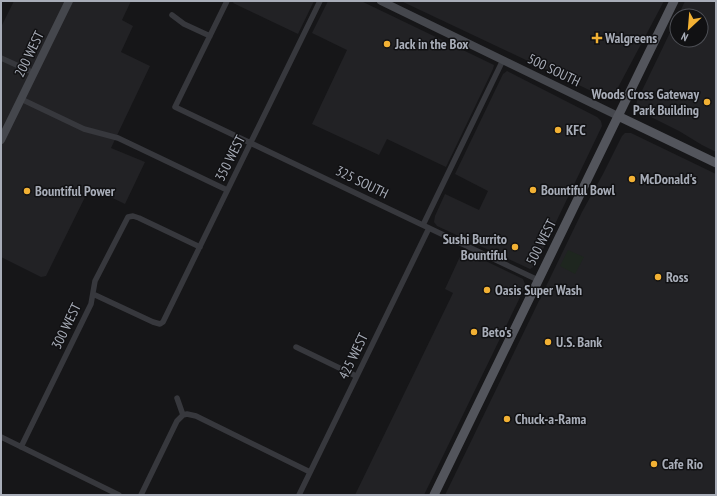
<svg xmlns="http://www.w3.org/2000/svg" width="717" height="496" font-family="'PT Sans Narrow',sans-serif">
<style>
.built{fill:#222225}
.green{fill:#1e261f}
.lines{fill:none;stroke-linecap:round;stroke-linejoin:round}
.street{stroke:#37383d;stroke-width:5.5}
.secondary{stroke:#45474d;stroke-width:8}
.primary{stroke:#53555c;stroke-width:9}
.poi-dot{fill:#f2b134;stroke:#111113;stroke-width:1.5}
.labels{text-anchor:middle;stroke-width:3;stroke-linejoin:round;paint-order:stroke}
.poi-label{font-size:14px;font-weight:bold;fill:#a8adb8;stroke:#111113;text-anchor:start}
.street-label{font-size:14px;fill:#a8adb8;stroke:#111113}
</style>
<rect width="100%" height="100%" fill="#161618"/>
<path class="built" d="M14 1H131L122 20 133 26 121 52 150 66 111 148 145 162 125 204 90 187 46 276 41 277 1 257V27Z
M234 1H314L298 34 233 3Z
M328 1H361L494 65 493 69 446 167 387 139 379 155 312 124 347 50 312 33Z
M401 1H664L614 95 609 98 604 97Z
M685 1H716V152L702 145 679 131 641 112 636 105 637 101 677 18V40H701V16H678Z
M507 71 597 117 601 121 602 126 535 266 530 269 437 226 434 222 435 216 445 194 479 210 488 191 455 174 503 74Z
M625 133H631L716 174V495H445L582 212 603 174 622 136Z
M463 250 523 279 525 284V287L424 495H355L453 293 445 289Z"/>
<path class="green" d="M568 250 584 257 575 274 560 266Z"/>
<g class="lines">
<path class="street" d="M227 1 175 107 538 280
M172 15 184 24 210 36
M1 58 34 73
M21 99 84 129 118 138 227 190
M423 225 503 60
M93 294 153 322 160 324 163 322 320 1
M296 347 356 376
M177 398 183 415 187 414 196 416 310 472
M1 437 119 495
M21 447 91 304 95 281 128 217 133 216 139 218 200 247
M141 495 177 421 183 415
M299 495 429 228"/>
<path class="secondary" d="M381 1 618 116
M1 140 69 1"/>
<path class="primary" d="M618 116 716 163
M434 495 674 1"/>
</g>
<g class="poi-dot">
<path d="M595 32h4v4h4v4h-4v4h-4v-4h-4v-4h4z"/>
<circle cx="387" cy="44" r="4"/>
<circle cx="707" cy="102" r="4"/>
<circle cx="558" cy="130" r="4"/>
<circle cx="632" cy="179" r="4"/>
<circle cx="533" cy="190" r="4"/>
<circle cx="27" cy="191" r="4"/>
<circle cx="515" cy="247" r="4"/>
<circle cx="658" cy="277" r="4"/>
<circle cx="487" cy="290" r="4"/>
<circle cx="474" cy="332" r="4"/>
<circle cx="548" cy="342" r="4"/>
<circle cx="507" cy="419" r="4"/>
<circle cx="654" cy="464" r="4"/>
</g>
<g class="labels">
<g class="poi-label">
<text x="605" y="43">Walgreens</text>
<text x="395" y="49">Jack in the Box</text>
<text x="699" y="99" text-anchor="end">Woods Cross Gateway<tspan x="699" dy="16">Park Building</tspan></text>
<text x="566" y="135">KFC</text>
<text x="640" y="184">McDonald's</text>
<text x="541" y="195">Bountiful Bowl</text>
<text x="35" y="196">Bountiful Power</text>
<text x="507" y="244" text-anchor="end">Sushi Burrito<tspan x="507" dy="16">Bountiful</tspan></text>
<text x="666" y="282">Ross</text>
<text x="495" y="295">Oasis Super Wash</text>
<text x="482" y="337">Beto's</text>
<text x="556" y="347">U.S. Bank</text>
<text x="515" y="424">Chuck-a-Rama</text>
<text x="662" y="469">Cafe Rio</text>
</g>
<g class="street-label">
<text transform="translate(29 54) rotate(-64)" y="5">200 WEST</text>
<text transform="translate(554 70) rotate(26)" y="5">500 SOUTH</text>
<text transform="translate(230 158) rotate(-63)" y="5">350 WEST</text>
<text transform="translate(362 182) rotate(26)" y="5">325 SOUTH</text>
<text transform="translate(541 242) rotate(-63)" y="5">500 WEST</text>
<text transform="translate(66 326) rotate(-64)" y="5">300 WEST</text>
<text transform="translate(353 356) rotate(-64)" y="5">425 WEST</text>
</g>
</g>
<rect width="717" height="496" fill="none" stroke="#a8adb8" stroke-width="4"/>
<g transform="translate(689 28) rotate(206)"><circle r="19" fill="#111113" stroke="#4d4f55"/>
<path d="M0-3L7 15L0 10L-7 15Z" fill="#f2b134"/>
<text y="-6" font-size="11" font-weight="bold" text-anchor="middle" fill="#a8adb8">N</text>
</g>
</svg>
